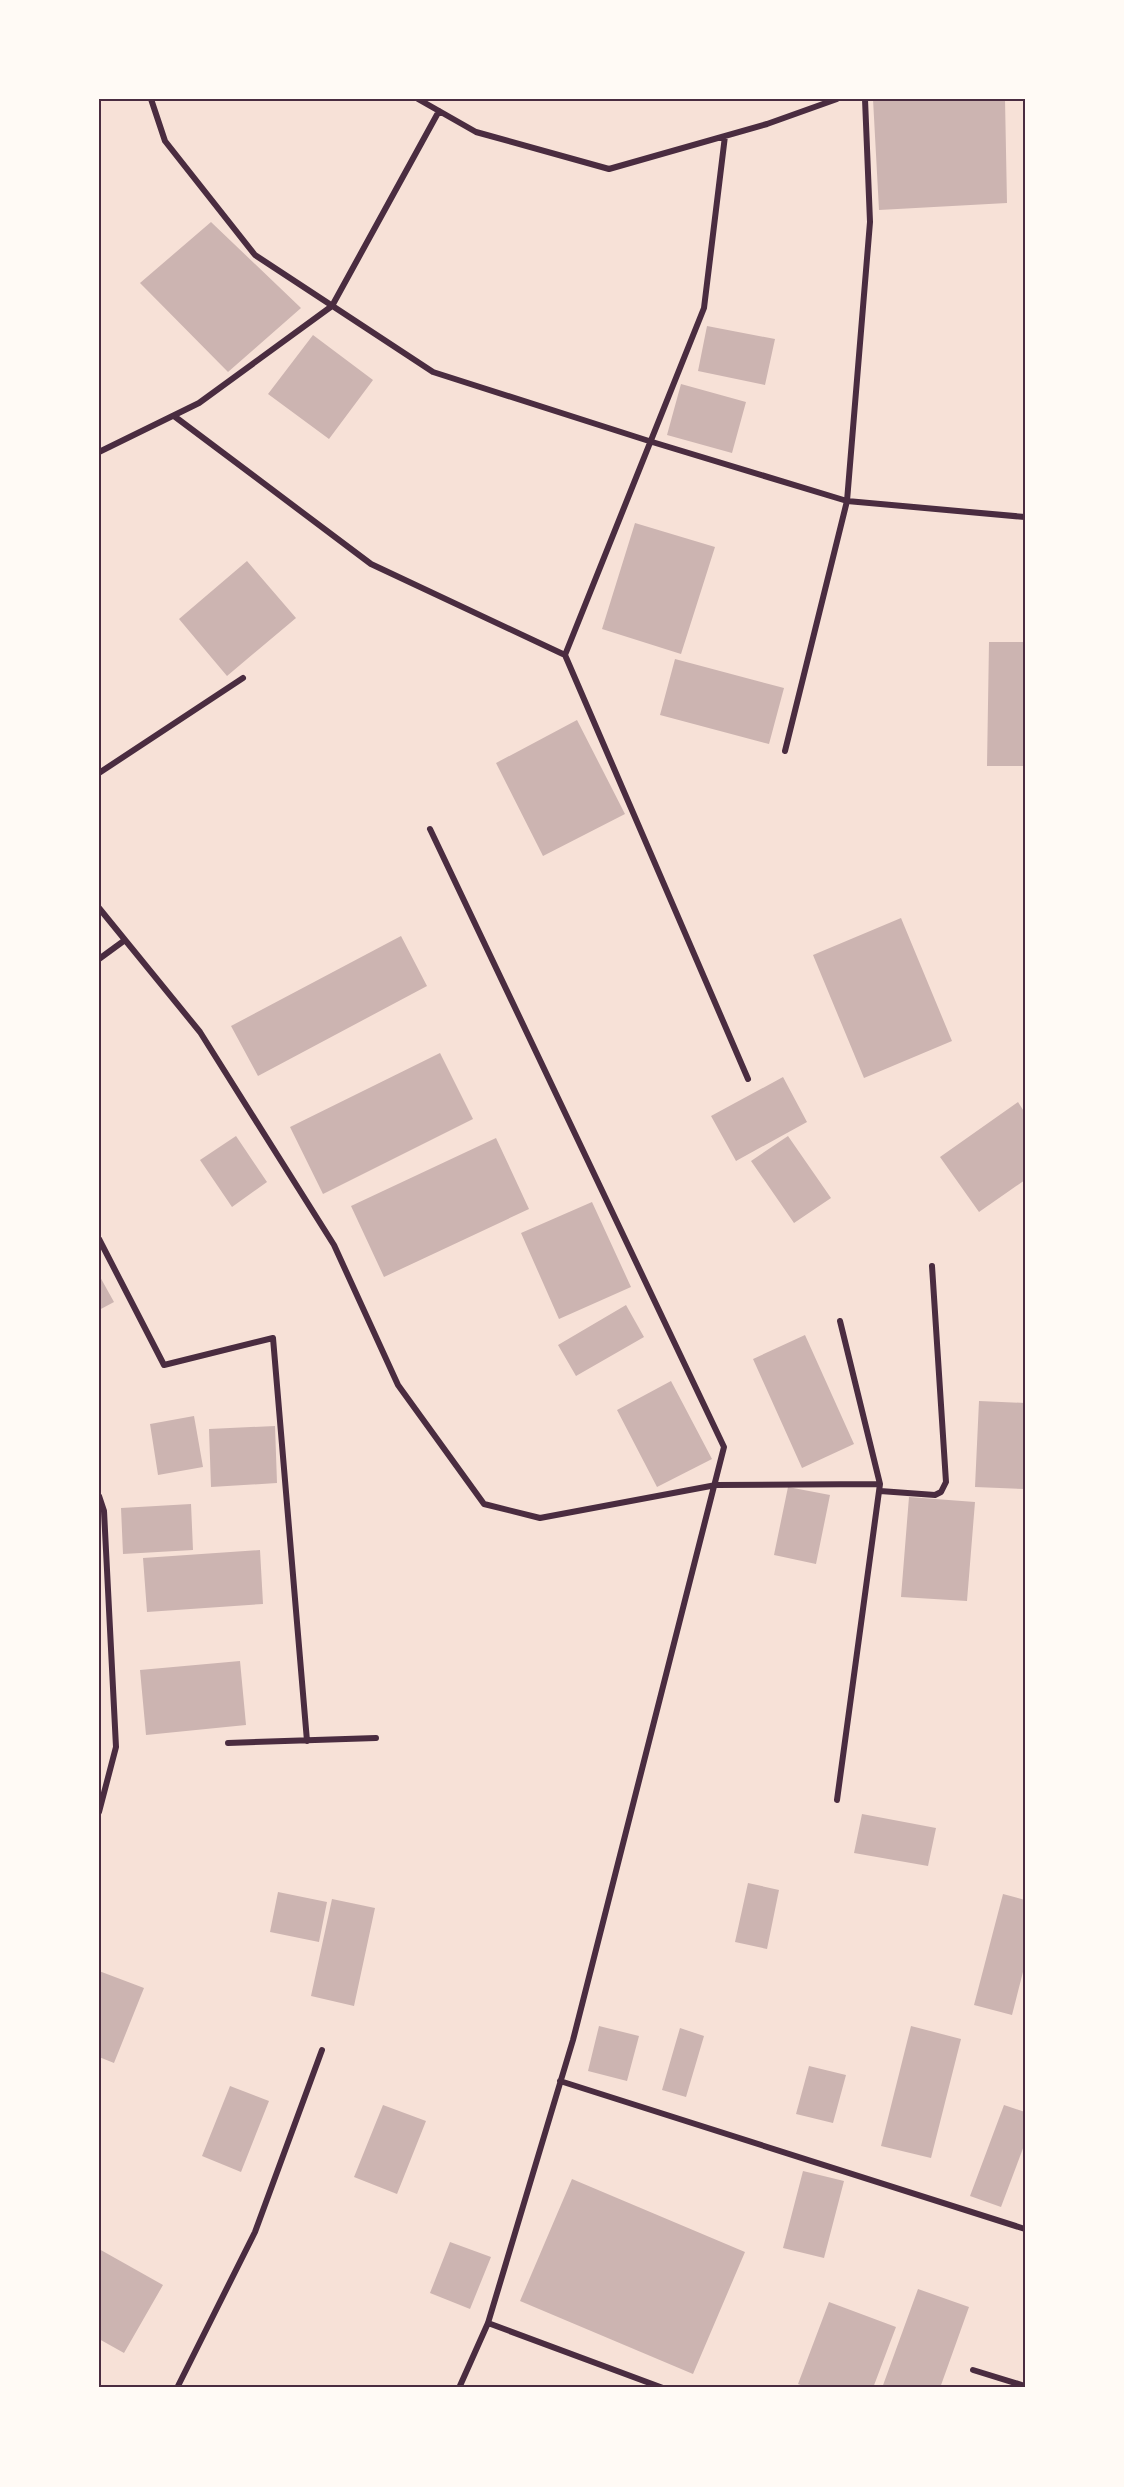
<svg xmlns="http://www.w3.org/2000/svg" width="1124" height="2487" font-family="Overpass,sans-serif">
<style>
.building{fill:#ccb4b1}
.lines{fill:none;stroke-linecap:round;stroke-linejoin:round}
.minor{stroke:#4a2c40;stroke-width:6}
.neatline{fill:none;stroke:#4a2c40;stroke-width:2}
</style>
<rect width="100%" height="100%" fill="#f7e1d7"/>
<path class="building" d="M873 99H1005L1007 203 879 210Z
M211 222 301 308 228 372 140 283Z
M707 326 775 339 765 385 698 371Z
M313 335 373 380 329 439 268 394Z
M681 384 746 402 732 453 667 435Z
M635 523 715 547 681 654 602 629Z
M247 561 296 618 227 676 179 619Z
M989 642H1025V766H987Z
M675 659 784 688 769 744 660 715Z
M577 720 625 814 543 856 496 763Z
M901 918 952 1041 864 1078 813 955Z
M401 936 427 986 258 1076 231 1026Z
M440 1053 473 1119 323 1194 290 1127Z
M783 1077 807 1122 736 1161 711 1116Z
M1018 1102 1025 1113V1180L979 1212 940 1157Z
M236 1136 267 1182 232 1207 200 1160Z
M788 1136 831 1198 794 1223 751 1161Z
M496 1138 529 1209 384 1277 351 1206Z
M592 1202 631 1287 559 1319 521 1233Z
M99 1275 114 1302 99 1310Z
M626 1305 644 1337 576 1376 558 1345Z
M805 1335 854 1444 802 1468 753 1359Z
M671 1381 712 1459 657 1487 617 1410Z
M979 1401 1025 1403V1489L975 1487Z
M194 1416 203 1467 158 1475 150 1424Z
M275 1426 277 1483 211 1487 209 1429Z
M788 1487 830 1495 816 1564 774 1555Z
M909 1497 975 1502 967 1601 901 1597Z
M191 1504 193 1550 123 1554 121 1508Z
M260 1550 263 1604 147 1612 143 1558Z
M240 1661 246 1725 146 1735 140 1670Z
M862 1814 936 1828 928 1866 854 1853Z
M748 1883 779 1890 767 1949 735 1942Z
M278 1892 327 1902 319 1942 270 1932Z
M1003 1894 1025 1900V1964L1012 2015 974 2005Z
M332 1899 375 1908 354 2006 311 1996Z
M99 1971 144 1988 114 2063 99 2057Z
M599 2026 639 2036 627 2081 588 2071Z
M911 2026 961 2039 931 2158 881 2146Z
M680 2028 704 2036 686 2097 662 2090Z
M809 2066 846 2075 833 2123 796 2114Z
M230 2086 269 2101 241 2172 202 2156Z
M383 2105 426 2121 397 2194 354 2177Z
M1004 2105 1025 2112V2143L1001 2207 970 2196Z
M803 2171 844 2181 824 2258 783 2248Z
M572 2179 745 2252 693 2374 520 2301Z
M450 2242 491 2257 470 2309 430 2293Z
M99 2249 163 2285 124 2353 99 2339Z
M918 2289 969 2307 940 2388H882Z
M829 2302 896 2327 873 2388H809L798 2384Z"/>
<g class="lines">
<path class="minor" d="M151 99 165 141 255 255 433 372 649 441 847 501 1025 517
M418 99 476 132 609 169 767 124 837 99
M725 136 704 308 565 655 748 1079
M174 416 371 564 565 655
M99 452 199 403 332 306 439 111
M785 751 847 501 870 222 865 99
M99 773 243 678
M430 829 724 1447 573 2040 488 2323 459 2388
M99 908 200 1032 334 1245 398 1385 484 1504 540 1518 716 1485 880 1484
M99 959 125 940
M99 1239 164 1365 273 1338 307 1741
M880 1491 935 1495 941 1492 946 1482 932 1266
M99 1496 104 1511 116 1747 99 1812
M228 1743 376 1738
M837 1800 880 1484 840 1321
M560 2081 1025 2229
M488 2323 663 2388
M973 2370 1025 2386
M177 2388 255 2232 322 2050"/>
</g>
<rect width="1124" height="2487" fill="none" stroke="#fffaf5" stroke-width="201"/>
<rect x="100" y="100" width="924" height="2286" class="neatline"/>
</svg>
